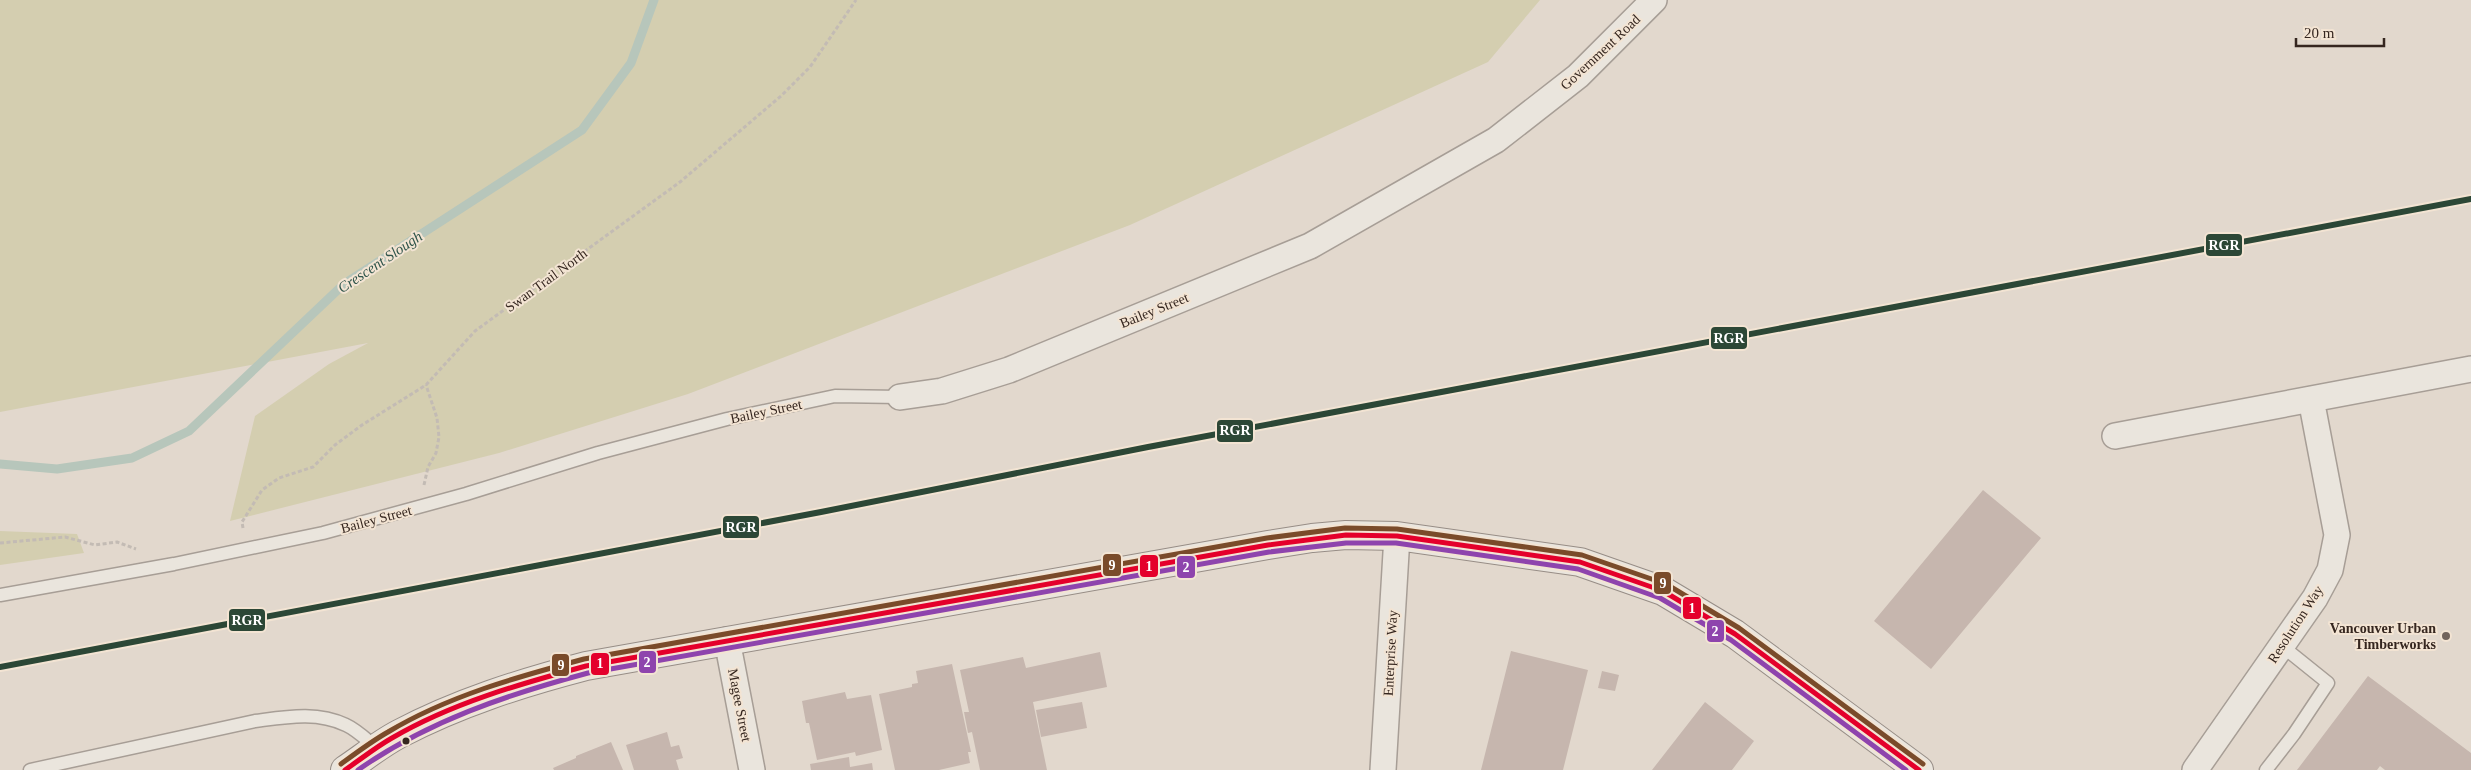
<svg xmlns="http://www.w3.org/2000/svg" width="2471" height="770" font-family="Georgia,serif">
<style>
.green{fill:#d4ceb0}
.lines{fill:none;stroke-linecap:round;stroke-linejoin:round}
.stream{stroke:#b7c6bb;stroke-width:9}
.building{fill:#c6b6ae}
.lane-casing{stroke:#a79e96;stroke-width:15}
.street-casing{stroke:#a79e96;stroke-width:28}
.secondary-casing{stroke:#978d86;stroke-width:30}
.path{stroke:#c3bbb4;stroke-width:3;stroke-dasharray:4 2.5;stroke-linecap:butt}
.lane{stroke:#eae5dd;stroke-width:12}
.street{stroke:#eae5dd;stroke-width:25}
.secondary{stroke:#eae5dd;stroke-width:28}
.bus-1-casing{stroke:#f3e4d3;stroke-width:9}
.bus-2-casing{stroke:#f3e4d3;stroke-width:9}
.bus-3-casing{stroke:#f3e4d3;stroke-width:9}
.bus-1{stroke:#e4002b;stroke-width:5}
.bus-2{stroke:#8e44ad;stroke-width:5}
.bus-3{stroke:#7a4b2a;stroke-width:5}
.rail-1-casing{stroke:#f3e4d3;stroke-width:10}
.rail-1{stroke:#2c4736;stroke-width:6}
.poi-dot{fill:#72645c;stroke:#f3e4d3;stroke-width:2}
.bus-dot{fill:#35261f;stroke:#f3e4d3;stroke-width:2}
.labels{text-anchor:middle;stroke-width:4;stroke-linejoin:round;paint-order:stroke}
.street-label{font-size:14px;fill:#35261f;stroke:#f3e4d3}
.poi-label{font-size:14px;font-weight:bold;fill:#35261f;stroke:#f3e4d3;text-anchor:end}
.water-label{font-size:15px;font-style:italic;fill:#2f544b;stroke:#f3e4d3}
.line-badge{stroke:#f3e4d3;stroke-width:2}
.badge-label{font-size:14px;text-anchor:middle;font-weight:bold;fill:#fff}
</style>
<rect width="100%" height="100%" fill="#e2d8cd"/>
<path class="green" d="M0 0H1540L1488 62 1130 225 688 394 499 453 230 521 255 416 329 364 368 343 0 412Z
M0 531 77 534 84 553 0 565Z"/>
<g class="lines">
<path class="stream" d="M0 464 57 469 132 458 189 431 344 284 582 130 631 63 654 0"/>
</g>
<path class="building" d="M1983 490 2041 538 1931 669 1874 621Z
M1511 651 1588 670 1563 770H1481Z
M1100 652 1107 687 1033 702 1047 770H980L972 732 968 733 964 712H969L960 670 1023 657 1026 668Z
M952 664 971 752H968L970 763 939 770H895L879 694 912 687V684L918 683 916 671Z
M1602 671 1619 675 1615 691 1598 688Z
M2368 676 2471 753V770H2385L2380 766 2377 770H2297Z
M845 692 847 699 871 695 882 750 856 756 855 752 817 760 809 723H806L802 701Z
M1082 702 1087 728 1041 737 1036 710Z
M1705 702 1754 741 1732 770H1652Z
M667 732 671 747 679 745 683 758 676 760 679 770H634L626 745Z
M611 742 623 770H554L553 768 576 758V756Z
M849 757 850 767 872 763 873 770H811L810 764Z"/>
<g class="lines">
<defs>
<path id="lane" d="M0 595 174 564 323 533 466 494 598 453 727 419 835 396 900 397
M30 770 255 721C286 717 317 711 346 725 357 730 368 741 377 748
M2266 770 2294 734 2328 683 2282 646"/>
<path id="street" d="M900 397 942 391 1009 370 1310 246 1496 140 1578 76 1654 0
M2115 436 2471 369
M727 640 752 770
M1383 770 1397 536
M2195 770 2315 598 2330 570 2337 535 2311 399"/>
<path id="secondary" d="M345 770C363 758 380 744 399 734 458 703 521 683 586 666L1268 545 1312 538 1346 535 1397 536 1580 562 1663 591 1735 634 1919 770"/>
</defs>
<use href="#lane" class="lane-casing"/>
<use href="#street" class="street-casing"/>
<use href="#secondary" class="secondary-casing"/>
<path class="path" d="M424 485 428 467 436 453 439 437 437 418 426 385
M243 528 242 522 262 490 279 478 313 467 335 445 362 425 426 385 475 331 680 182 781 96 810 67 856 0
M0 543 65 537 95 545 117 542 136 549"/>
<use href="#lane" class="lane"/>
<use href="#street" class="street"/>
<use href="#secondary" class="secondary"/>
<defs>
<path id="bus-1" d="M345 770C361 759 376 747 392 738 452 703 520 684 586 666L1268 545 1346 535 1397 536 1580 562 1663 591 1735 634 1919 770"/>
<path id="bus-2" d="M358 770C428 721 506 695 588 673L1269 552 1346 543H1396L1578 569 1660 598 1731 640 1906 770"/>
<path id="bus-3" d="M341 764C356 753 372 741 388 732 448 696 517 677 584 659L1267 538 1345 528 1397 529 1582 555 1666 584 1739 628 1923 764"/>
</defs>
<use href="#bus-1" class="bus-1-casing"/>
<use href="#bus-2" class="bus-2-casing"/>
<use href="#bus-3" class="bus-3-casing"/>
<use href="#bus-1" class="bus-1"/>
<use href="#bus-2" class="bus-2"/>
<use href="#bus-3" class="bus-3"/>
<defs>
<path id="rail-1" d="M0 667 821 512 1148 447 2471 199"/>
</defs>
<use href="#rail-1" class="rail-1-casing"/>
<use href="#rail-1" class="rail-1"/>
</g>
<circle class="poi-dot" cx="2446" cy="636" r="5"/>
<circle class="bus-dot" cx="406" cy="741" r="4.5"/>
<g class="labels">
<g class="street-label">
<text transform="translate(1600 52) rotate(-43)" y="5">Government Road</text>
<text transform="translate(546 280) rotate(-36)" y="5">Swan Trail North</text>
<text transform="translate(1154 310) rotate(-22)" y="5">Bailey Street</text>
<text transform="translate(766 411) rotate(-12)" y="5">Bailey Street</text>
<text transform="translate(376 519) rotate(-15)" y="5">Bailey Street</text>
<text transform="translate(2295 624) rotate(-57)" y="5">Resolution Way</text>
<text transform="translate(1390 653) rotate(-87)" y="5">Enterprise Way</text>
<text transform="translate(740 705) rotate(79)" y="5">Magee Street</text>
</g>
<g class="poi-label">
<text x="2436" y="633">Vancouver Urban<tspan x="2436" dy="16">Timberworks</tspan></text>
</g>
<g class="water-label">
<text transform="translate(380 262) rotate(-34)" y="5">Crescent Slough</text>
</g>
</g>
<g class="line-badge">
<rect x="2205" y="233" width="38" height="24" rx="5" fill="#2c4736"/>
<rect x="1710" y="326" width="38" height="24" rx="5" fill="#2c4736"/>
<rect x="1216" y="419" width="38" height="24" rx="5" fill="#2c4736"/>
<rect x="722" y="515" width="38" height="24" rx="5" fill="#2c4736"/>
<rect x="1102" y="553" width="20" height="24" rx="5" fill="#7a4b2a"/>
<rect x="1139" y="554" width="20" height="24" rx="5" fill="#e4002b"/>
<rect x="1176" y="555" width="20" height="24" rx="5" fill="#8e44ad"/>
<rect x="1653" y="571" width="19" height="24" rx="5" fill="#7a4b2a"/>
<rect x="1682" y="596" width="20" height="24" rx="5" fill="#e4002b"/>
<rect x="228" y="608" width="38" height="24" rx="5" fill="#2c4736"/>
<rect x="1706" y="619" width="19" height="24" rx="5" fill="#8e44ad"/>
<rect x="638" y="650" width="19" height="24" rx="5" fill="#8e44ad"/>
<rect x="590" y="652" width="20" height="24" rx="5" fill="#e4002b"/>
<rect x="551" y="653" width="19" height="24" rx="5" fill="#7a4b2a"/>
</g>
<g class="badge-label">
<text x="2224" y="250">RGR</text>
<text x="1729" y="343">RGR</text>
<text x="1235" y="435">RGR</text>
<text x="741" y="532">RGR</text>
<text x="1112" y="570">9</text>
<text x="1149" y="571">1</text>
<text x="1186" y="572">2</text>
<text x="1663" y="588">9</text>
<text x="1692" y="613">1</text>
<text x="247" y="625">RGR</text>
<text x="1715" y="636">2</text>
<text x="647" y="667">2</text>
<text x="600" y="668">1</text>
<text x="561" y="670">9</text>
</g>
<path d="M2296 38v8h88v-8" fill="none" stroke="#35261f" stroke-width="2.5"/>
<text x="2304" y="38" font-size="15" fill="#35261f" stroke="#f3e4d3" stroke-width="4" paint-order="stroke">20 m</text>
</svg>
